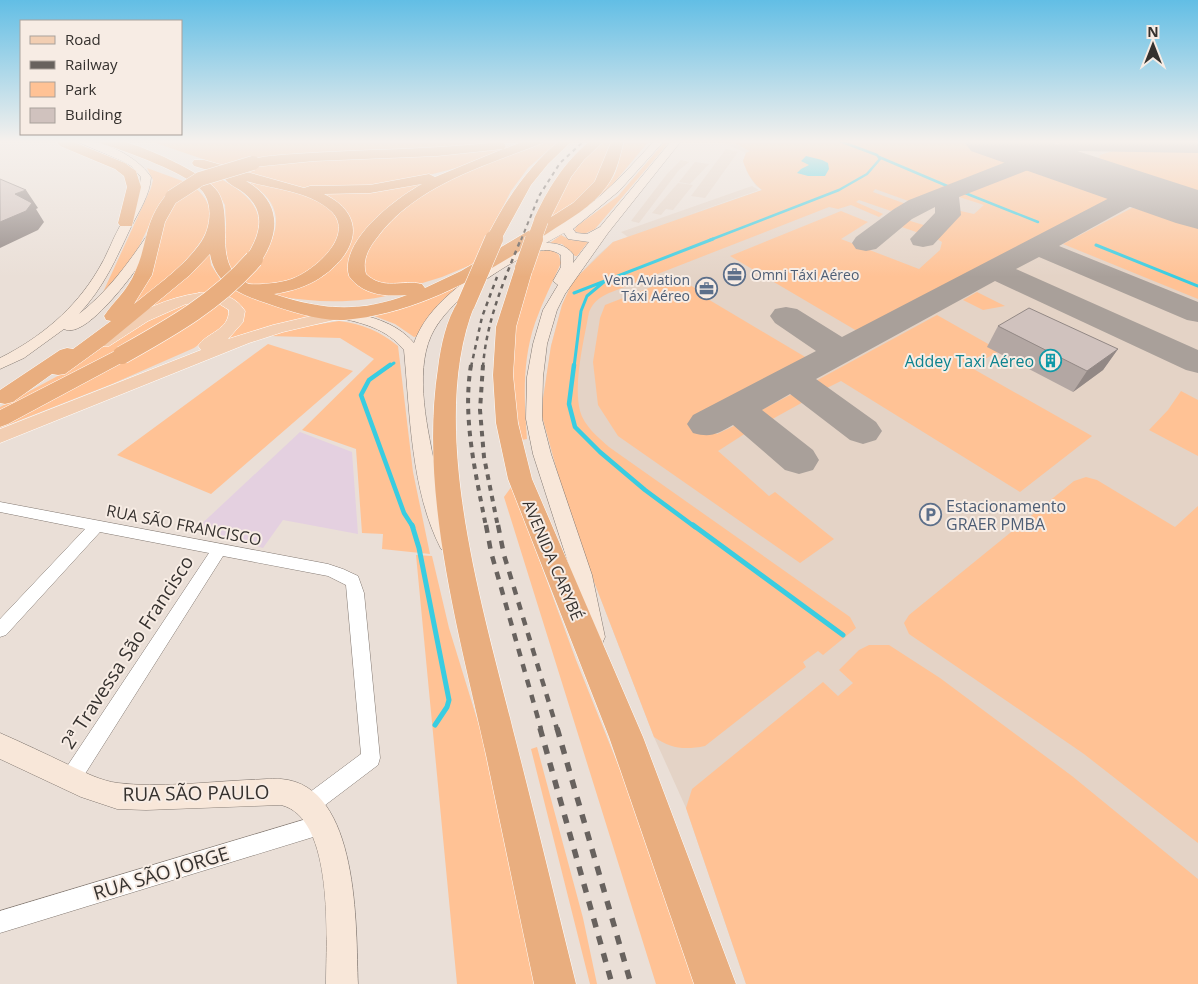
<svg xmlns="http://www.w3.org/2000/svg" width="1198" height="984" font-family="'Open Sans',sans-serif">
<style>
.built{fill:#e4d3c6}
.medical{fill:#e4d0e0}
.green{fill:#ffc295}
.water{fill:#39cde1}
.lines{fill:none;stroke-linecap:round;stroke-linejoin:round}
.stream-far3{stroke:#39cde1;stroke-width:2.5}
.stream-far2{stroke:#39cde1;stroke-width:3}
.stream-far1{stroke:#39cde1;stroke-width:4.5}
.stream{stroke:#39cde1;stroke-width:5}
.taxiway{fill:#a9a09a;fill-rule:evenodd}
.runway{fill:#a9a09a;fill-rule:evenodd}
.street-casing{stroke:#837972;stroke-width:1}
.secondary-casing{stroke:#837972;stroke-width:1}
.primary-casing{stroke:#fff;stroke-width:1}
.highway-casing{stroke:#fff;stroke-width:1}
.street{fill:#fff;fill-rule:evenodd}
.secondary{fill:#f8e7d9;fill-rule:evenodd}
.primary{fill:#f2ceb2;fill-rule:evenodd}
.highway{fill:#e9ae7f;fill-rule:evenodd}
.rail-far4{stroke:#68625e;stroke-width:2;stroke-dasharray:4 4;stroke-linecap:butt}
.rail-far3{stroke:#68625e;stroke-width:2.5;stroke-dasharray:4.5 4.5;stroke-linecap:butt}
.rail-far2{stroke:#68625e;stroke-width:4;stroke-dasharray:5.5 5.5;stroke-linecap:butt}
.rail-far1{stroke:#68625e;stroke-width:4.5;stroke-dasharray:8 8;stroke-linecap:butt}
.rail{stroke:#68625e;stroke-width:5.5;stroke-dasharray:9 9;stroke-linecap:butt}
.highway-bridge-far1-casing{stroke:#fff;stroke-width:15;stroke-linecap:butt}
.highway-bridge-casing{stroke:#fff;stroke-width:19;stroke-linecap:butt}
.highway-bridge-far1{stroke:#e9ae7f;stroke-width:14}
.highway-bridge{stroke:#e9ae7f;stroke-width:18}
.wall{fill:#b3a7a3}
.shaded-wall{fill:#928885}
.building{fill:#d0c2be;stroke:#928885}
.labels{text-anchor:middle;stroke-width:4;stroke-linejoin:round;paint-order:stroke}
.far-service-label{font-size:14px;fill:#4e5e75;stroke:#f7ece4;text-anchor:start}
.culture-label{font-size:16px;fill:#0d838f;stroke:#f7ece4;text-anchor:end}
.service-label{font-size:16px;fill:#4e5e75;stroke:#f7ece4;text-anchor:start}
.street-label{font-size:16px;fill:#35312e;stroke:#f7ece4}
.near-street-label{font-size:19px;fill:#35312e;stroke:#f7ece4}
</style>
<rect width="100%" height="100%" fill="#eadfd7"/>
<path class="built" d="M717 140H1198V984H746L686 808 654 737 571 522 541 412 551 346 562 305 573 281 596 257 613 242 628 237 621 232 752 186 759 190 682 217 762 190 756 186 748 174 743 161 746 153Z
M726 149 738 152 705 198 691 196Z
M681 160 689 162 679 170 639 223 631 221 667 174Z
M695 162 709 164 690 184 679 182Z
M678 183 693 185 673 210 666 209 661 215 652 213Z"/>
<path class="medical" d="M300 432 352 452 358 534 283 520 263 548 195 530Z"/>
<path class="green" d="M147 140H303L363 142 522 140 500 144 226 167Z
M544 140H560L528 168 511 191 473 264 442 277 416 285 386 286 366 278 361 261 368 245 406 204 452 177Z
M607 140H612C608 149 607 160 602 170 592 192 570 205 550 218 565 184 576 162 607 140Z
M626 140H650L613 184 590 205 545 231C568 215 600 200 614 176 620 165 619 151 626 140Z
M666 140H671L595 229 584 234 574 231 577 226 618 196Z
M728 140H983L972 145 1019 162 914 203 875 189 873 192 906 204 891 211 859 200 856 202 883 214 879 217 851 205 838 209 829 207 609 293C599 298 594 301 589 312 584 340 573 383 580 411 584 426 598 437 609 447L850 617 856 628 823 655 818 651 803 662 806 667 705 746C685 750 671 749 654 737L571 522 541 412 551 346 562 305 573 281 613 242 762 190C752 182 747 173 743 161L746 153 750 151Z
M515 145 464 166 390 185 317 189 304 188 287 185 246 174 240 168 279 162 491 149Z
M1113 151 1198 152V198L1111 167 1099 160 1100 155Z
M1028 165 1099 190 1108 194 1111 198 857 331 730 256 841 211 868 222 841 239 919 269 940 250 942 242 932 236 955 217 956 210 974 214 984 205 956 196 957 194Z
M147 168 188 183 157 209 132 261 99 301 151 188 153 180Z
M215 176C268 202 272 229 232 273L228 269 224 238 226 224 225 205 217 191 205 180Z
M245 180 311 197 331 208 343 230 331 256 293 282 255 285 244 282C273 246 298 210 245 180Z
M431 180 414 192 350 268 399 293C357 304 318 303 276 296L271 292 294 288 350 231 315 193Z
M193 186C205 195 213 208 209 223 203 254 144 298 120 318L159 236 169 208Z
M1132 208 1152 210 1198 224V299L1063 244Z
M904 219 930 227 922 234 893 224Z
M561 235 570 240 588 242 577 256H575L562 244 550 243Z
M547 250H552L559 255 561 263C552 283 542 303 535 323 522 361 524 400 527 439L522 440C515 407 507 363 514 329 519 303 530 278 537 252Z
M209 251 211 265 222 282 207 294 143 313Z
M677 277 698 290 696 292 807 358 695 418 717 434 734 426 744 427 746 433 718 451 769 496 775 492 834 539 800 563 618 436 598 405 593 362 600 318 605 305Z
M465 280 462 286 418 336 414 337 395 324 369 314Z
M233 290 270 304 317 315 274 325 221 342 240 321 226 297Z
M977 292 1005 306 983 310 963 300Z
M199 301 119 349 0 411V407L67 371 133 326 165 308Z
M220 302C230 309 230 313 227 324L194 348 112 384 0 428V426Z
M937 315 990 345 998 352 970 367 1092 436 1020 492 841 381 821 391 811 386 812 383Z
M339 321C362 324 380 331 398 346L413 472 430 554 382 549 383 534 362 533 356 449 302 430 374 359 340 338 269 336 290 329Z
M268 344 353 371 211 494 117 455Z
M1181 391 1198 400V456L1149 430 1168 410Z
M799 393 805 398V401L767 422H762L756 418V413L792 394Z
M1086 477 1097 480 1175 527 1198 506V843L1084 754 909 634 904 623 909 615 1074 481Z
M512 486 576 660 635 807 698 984H656L504 497Z
M416 555 432 556 449 628 489 758 534 984H457Z
M869 645H889L940 678 1072 776 1198 879V984H746L686 808 692 789 823 682 838 696 853 683 839 670 859 650Z
M537 747 583 918 597 984H590L531 749Z"/>
<path class="water" d="M806 156 822 160 828 163 829 169 825 176H808L797 173 801 169 809 165 801 161Z"/>
<g class="lines">
<path class="stream-far3" d="M879 157 952 188
M965 193 1038 222
M710 240 839 190 867 174 880 159 877 155 837 140"/>
<path class="stream-far2" d="M1096 245 1198 286
M574 293 713 239
M388 367 394 363
M574 367 581 311 587 296 605 281"/>
<path class="stream-far1" d="M390 365 369 380 361 395 404 513 413 527
M574 365 569 404 575 427 600 452 645 490 695 527"/>
<path class="stream" d="M412 525 419 548 449 700 447 707 435 725
M693 525 843 635"/>
<path class="taxiway" d="M1068 140H1198V153L1078 151 1074 153C1081 163 1095 163 1102 173L1098 178C1084 182 1066 174 1057 163L1048 166 1041 165 959 197 961 215 933 245 923 247 913 245 910 239 935 213V207L912 219 876 249 866 251 856 249 852 243 856 237 894 209 909 200 1021 156 1040 151 1052 153 1054 146Z
M1142 188 1177 194 1180 199 1177 204C1162 208 1149 201 1135 204L1059 246 1198 302V322L1187 320 1039 257 1016 269 1198 350V373L1186 370 995 281 816 379 876 422 882 431 876 440 863 444 850 440 790 394 762 410 813 450 819 460 813 470 799 474 785 470 733 425C717 434 711 438 693 433L687 424 693 415 816 351 775 323 770 316 775 309 786 307 797 309 842 337 1117 194Z"/>
<path class="runway" d="M963 140H1043L1198 190V229L1176 223 971 151Z"/>
<defs>
<path id="street" d="M0 502 328 564 343 569 358 576 364 593 380 758 378 765 316 812 309 815 302 812 299 805 302 798 361 754 346 585 328 576 223 556 78 785 71 788 64 785 61 778 64 771 209 553 100 532 6 635 0 637V619L85 529 0 512Z
M323 814 330 817 333 824 330 831 323 834 0 933V911Z"/>
<path id="secondary" d="M73 140C100 138 136 155 151 177 150 195 139 211 131 227 116 259 104 287 79 314 108 291 127 265 148 234L152 233 158 237C147 256 88 342 64 329L24 358 0 369V358C40 338 75 309 98 270 107 256 112 240 120 226 128 210 139 195 141 177L131 166 122 161Z
M655 140H665L619 191 573 229 576 233 587 234 600 227 672 140H682L608 233 565 294 557 310 547 344 543 377 542 419 551 454 592 575 605 637 602 644 594 647 586 644 583 637 572 575 533 454 526 419 527 377 533 344 543 310 558 285 553 281 561 267V255C543 242 521 258 505 267 478 284 445 306 431 336 414 374 428 431 436 471 438 483 440 496 444 508 447 520 453 531 458 543L455 549 448 551 441 549C411 491 410 414 404 350 386 328 362 323 336 317L334 314 336 311 341 310C368 316 395 321 414 343 436 280 530 247 581 211 609 191 632 165 655 140ZM564 233 568 239 589 242 573 263V254C566 245 556 243 546 243Z
M0 733C23 743 46 754 69 765 84 772 101 781 118 783 159 788 205 782 247 780 258 780 270 778 281 779 360 785 356 928 358 984H326C326 941 335 818 281 805L146 810 117 809 81 797 0 759Z"/>
<path id="primary" d="M199 293C218 293 234 294 245 311L243 322 228 339 273 325 341 309 347 311 349 314 347 317 283 332 249 343 0 443V429L201 350 198 346C207 332 229 331 229 310L218 303 186 304 148 321 109 346H97L95 342C99 336 107 332 113 328 140 311 166 298 199 293Z"/>
<path id="highway" d="M55 140H69L125 163 136 171 141 187 132 226H120L118 223 127 187 124 176 115 169 60 146Z
M99 140C105 140 112 139 118 140 141 145 206 173 218 192 234 218 213 261 242 280 243 280 248 284 249 284 260 285 283 283 294 278 314 270 355 236 332 212 311 191 273 189 246 181 281 201 281 232 260 263H248L245 259C260 235 268 213 244 193 238 188 229 185 225 179L228 176 194 166 192 163 194 160H204L304 188 310 186 370 185 429 174 435 177 503 149 437 156 314 161 253 167 246 163C252 156 284 155 294 154 362 149 431 150 499 142L504 143 506 146 504 149 527 140H544L543 143C484 166 415 185 376 239 368 249 362 261 366 274 384 291 402 279 422 284L425 288 461 271 538 225 533 221C547 190 564 162 591 140H605L584 160 571 177 551 217 573 203 595 181 612 140H624C620 156 617 172 607 186 592 207 569 219 548 233 486 274 419 314 344 320 319 321 289 311 266 303 239 294 215 284 210 254L190 275 105 345 65 374 58 375 52 374 13 402 5 404 0 403V390L60 350 67 348 73 349 111 321 106 320 104 316C114 301 128 290 135 272 149 242 143 223 167 194H177L179 197 165 222 152 275 134 304C156 286 182 268 199 245 210 231 214 207 203 192 189 173 124 151 100 143ZM422 184C396 198 339 241 349 276 362 295 386 297 407 295 359 313 322 310 274 294 288 292 302 288 315 281 353 259 373 218 324 194L370 193Z
M560 140H573L548 164 531 185 502 238H490L488 235C507 198 528 167 560 140Z
M524 263 530 264 533 268 516 327 513 375 518 423 532 479 643 737 736 984H694L609 737 508 479 496 423 493 375 496 327 515 268 518 264Z
M466 298 473 300 475 304C426 425 483 608 513 730 535 815 555 899 576 984H534C518 908 502 831 486 755 459 633 419 493 438 368 441 345 446 320 459 300Z
M122 349 129 351 132 355 129 359 8 424 0 427V410L115 351Z"/>
</defs>
<use href="#street" class="street-casing"/>
<use href="#secondary" class="secondary-casing"/>
<use href="#primary" class="primary-casing"/>
<use href="#highway" class="highway-casing"/>
<use href="#street" class="street"/>
<use href="#secondary" class="secondary"/>
<use href="#primary" class="primary"/>
<use href="#highway" class="highway"/>
<path class="rail-far4" d="M521 240 539 196 560 163 585 140"/>
<path class="rail-far3" d="M471 367 482 317 497 277
M483 367C486 322 504 280 521 239"/>
<path class="rail-far2" d="M471 365C462 419 476 474 486 527
M483 365 480 410 484 457 498 527"/>
<path class="rail-far1" d="M486 525 491 552 541 729
M498 525 504 555 557 729"/>
<path class="rail" d="M540 728 612 984
M557 728 631 984"/>
<defs>
<path id="highway-bridge-far1" d="M172 197 200 179 253 163
M494 240 496 235
M534 240 541 221"/>
<path id="highway-bridge" d="M524 268 534 239
M466 304 494 239
M122 355C170 328 217 302 254 259"/>
</defs>
<use href="#highway-bridge-far1" class="highway-bridge-far1-casing"/>
<use href="#highway-bridge" class="highway-bridge-casing"/>
<use href="#highway-bridge-far1" class="highway-bridge-far1"/>
<use href="#highway-bridge" class="highway-bridge"/>
</g>
<path class="wall" d="M998 326 1118 349 1103 370 1073 392 987 347Z"/>
<path class="shaded-wall" d="M26 190 38 208 36 209 44 222 38 230 0 248V222L15 194Z
M1118 349 1103 370 1073 392 1087 371Z"/>
<path class="building" d="M0 179 26 190 15 194 32 203 26 211 0 222Z
M1029 308 1118 349 1087 371 998 326Z"/>
<linearGradient id="sky" x2="0" y2="1"><stop stop-color="#62bee5"/><stop offset="0.51" stop-color="#f6f1ed"/><stop offset="1" stop-color="#f6f1ed" stop-opacity="0"/></linearGradient>
<rect width="1198" height="277" fill="url(#sky)"/>
<defs>
<symbol id="office-ring" viewBox="-11 -11 22 22"><circle r="9.5" fill="#f7ece4" stroke="#5c6f8a" stroke-width="1.5"/><path d="M-6-3h4V-5.5h4V-3h4V5H-6ZM-1-4.5V-3h2v-1.5ZM-6 0V1H6V0Z" fill="#5c6f8a"/></symbol>
<symbol id="building-ring" viewBox="-11 -11 22 22"><circle r="9.5" fill="#f7ece4" stroke="#0f9aa8" stroke-width="1.5"/><path d="M-4-6H4V6H1V3H-1V6H-4ZM-2.5-4.3h1.7v1.8h-1.7ZM.8-4.3h1.7v1.8H.8ZM-2.5-1h1.7V.8h-1.7ZM.8-1h1.7V.8H.8Z" fill="#0f9aa8"/></symbol>
<symbol id="parking-ring" viewBox="-11 -11 22 22"><circle r="9.5" fill="#f7ece4" stroke="#5c6f8a" stroke-width="1.5"/><path d="M-3.5-5.5H1a3.5 3.5 0 0 1 0 7H-1V5.5H-3.5ZM-1-3.4V-.6H.8a1.4 1.4 0 0 0 0-2.8Z" fill="#5c6f8a"/></symbol>
</defs>
<g fill-rule="evenodd">
<use href="#office-ring" x="722" y="262" width="25" height="25"/>
<use href="#office-ring" x="694" y="276" width="25" height="25"/>
<use href="#building-ring" x="1038" y="348" width="25" height="25"/>
<use href="#parking-ring" x="918" y="502" width="25" height="25"/>
</g>
<g class="labels">
<g class="far-service-label">
<text x="751" y="280">Omni Táxi Aéreo</text>
<text x="690" y="285" text-anchor="end">Vem Aviation<tspan x="690" dy="16">Táxi Aéreo</tspan></text>
</g>
<g class="culture-label">
<text x="1034" y="367">Addey Taxi Aéreo</text>
</g>
<g class="service-label">
<text x="946" y="512">Estacionamento<tspan x="946" dy="18">GRAER PMBA</tspan></text>
</g>
<g class="street-label">
<text transform="translate(184 525) rotate(11)" y="6">RUA SÃO FRANCISCO</text>
<text transform="translate(553 560) rotate(67)" y="6">AVENIDA CARYBÉ</text>
</g>
<g class="near-street-label">
<text transform="translate(127 652) rotate(-57)" y="7">2ª Travessa São Francisco</text>
<text transform="translate(196 793) rotate(-1)" y="7">RUA SÃO PAULO</text>
<text transform="translate(161 873) rotate(-17)" y="7">RUA SÃO JORGE</text>
</g>
</g>
<rect x="20" y="20" width="162" height="115" fill="#f7ece4" stroke="#a9a19b"/>
<rect x="30" y="36" width="25" height="8" fill="#f2ceb2" stroke="#a9a19b"/>
<text x="65" y="45" font-size="15" fill="#35312e">Road</text>
<rect x="30" y="61" width="25" height="8" fill="#68625e" stroke="#a9a19b"/>
<text x="65" y="70" font-size="15" fill="#35312e">Railway</text>
<rect x="30" y="82" width="25" height="15" fill="#ffc295" stroke="#a9a19b"/>
<text x="65" y="95" font-size="15" fill="#35312e">Park</text>
<rect x="30" y="108" width="25" height="15" fill="#d0c2be" stroke="#a9a19b"/>
<text x="65" y="120" font-size="15" fill="#35312e">Building</text>
<g transform="translate(1153 45)" stroke="#f7ece4" stroke-width="4" paint-order="stroke">
<path d="M0-4L9 19L0 12L-9 19Z" fill="#35312e"/>
<text y="-8" font-size="14" font-weight="bold" text-anchor="middle" fill="#35312e">N</text>
</g>
</svg>
